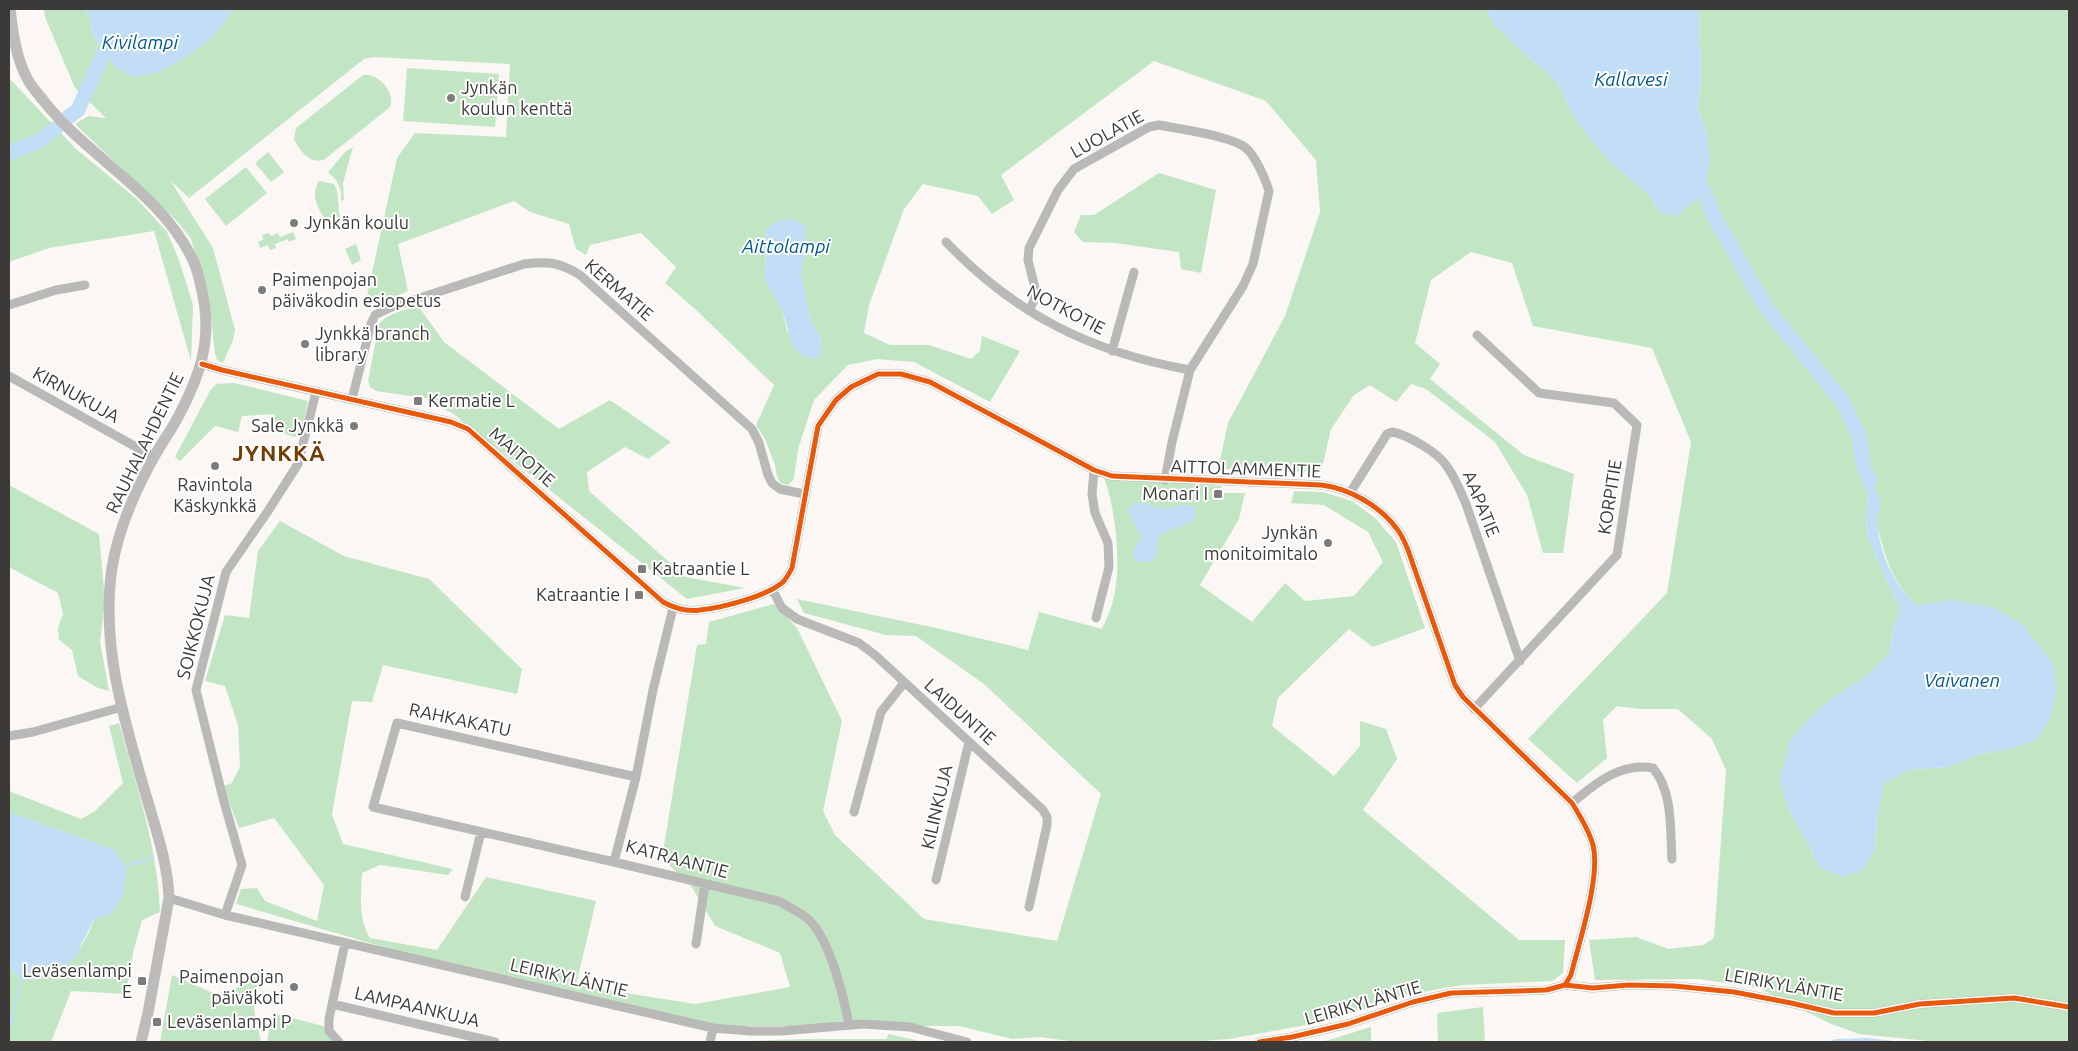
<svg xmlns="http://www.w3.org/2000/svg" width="2078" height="1051" font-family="Ubuntu,sans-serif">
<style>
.green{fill:#c2e6c4;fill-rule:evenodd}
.water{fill:#c2def7}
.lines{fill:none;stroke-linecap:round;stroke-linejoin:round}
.stream{stroke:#c2def7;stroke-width:2.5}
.river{stroke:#c2def7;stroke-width:15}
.minor{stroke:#b9b9b8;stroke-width:9}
.major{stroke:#bdbcba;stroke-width:11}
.cycleway-casing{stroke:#fff;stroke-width:8}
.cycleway{stroke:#e8590c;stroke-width:5}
.poi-dot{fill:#7e7c7a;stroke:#fff;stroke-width:2}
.labels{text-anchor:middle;stroke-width:4;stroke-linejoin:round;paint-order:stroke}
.poi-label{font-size:18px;fill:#3c3a38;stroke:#fff;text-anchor:start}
.street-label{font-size:18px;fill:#3c3a38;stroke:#fff}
.water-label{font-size:19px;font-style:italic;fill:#00578e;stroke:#fff}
.district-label{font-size:22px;font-weight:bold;letter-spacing:1px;fill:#733c00;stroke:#fff}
</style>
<rect width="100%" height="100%" fill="#faf7f5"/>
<path class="green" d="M44 9H86L94 37 116 68 157 73 186 57 211 39 234 9H1487L1494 24 1519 49 1558 83 1572 114 1591 140 1611 163 1648 194 1660 213 1707 135 1698 109 1701 74 1699 9H2069V1042H1938L1859 1034 1829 1023 1759 988 1699 979 1595 980 1589 940 1636 937 1669 949 1703 945 1714 938 1726 770 1712 739 1678 709H1639L1617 706 1603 720 1607 758 1577 783 1528 739 1667 593 1691 442 1652 348 1533 326 1512 263 1471 252 1431 280 1415 343 1440 364 1430 379 1524 455 1574 474 1563 553H1543L1527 495 1495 442 1426 389 1411 384 1396 402 1370 385 1354 395 1331 429 1321 472 1218 469 1228 423 1285 316 1320 212 1316 160 1266 101 1154 61 1001 175 1014 200 992 214 978 196 923 184 904 209 869 305 864 333 890 345H929L971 359 980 351 982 336 1020 351 990 402 914 362 877 359 848 365 814 400 798 449 794 479 788 485 781 483 777 477 775 465 765 439 756 425 774 385 694 308 665 283 676 267 641 233 590 245 586 255 576 249 569 224 530 212 514 201 398 244 408 291 375 306 365 305 397 158 415 133 506 137 510 64 374 57 364 59 189 198 170 180 213 248 235 330 233 340 223 363 217 360 215 354 209 300 191 239 177 221 75 124 88 116 106 118 75 88 45 17ZM766 230 806 248 800 274 811 321 820 337 822 351 817 359 787 331 782 310 765 279ZM1868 495C1883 535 1882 575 1917 605L2011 749 1979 754 1948 767 1908 770 1883 784 1877 815 1875 849 1818 867 1811 849 1788 809 1811 716 1834 697 1866 676 1889 654 1894 627 1900 609 1868 539 1866 519Z
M407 68 499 74 495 127 403 121Z
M363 75C378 72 398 95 389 108L325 159C311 166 299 150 294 139L296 128Z
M9 78 75 148 139 201 167 232 179 260 193 305 191 361 154 231 49 248 9 262Z
M353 147 343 183 344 200 341 201V191L337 181 328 172 346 151Z
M268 152 284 172 271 182 255 163Z
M246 167 267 193 226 226 205 199Z
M1159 173 1216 190 1201 273 1181 269 1179 252 1115 243 1083 242 1074 232 1081 215H1094Z
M319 181 334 184C340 194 337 206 340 217L336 222 326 221C318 208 310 195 319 181Z
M293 232 296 239 289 242 288 239 275 244 276 248 270 250 268 245 260 248 258 242 263 240 262 235 269 233 271 236 278 233 280 237Z
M356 244 361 260 352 265 345 249Z
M419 307 444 342 559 429 610 400 671 442 648 459 625 447 587 472 589 491 686 577 745 588 687 599 455 415 425 398 376 391 370 387 368 381 379 324C389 312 404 310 419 307Z
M234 383 308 401 301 433 295 437 273 430 275 414 242 416 238 432 215 426 180 461 175 457 210 391 216 384Z
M1104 478 1221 486 1222 493H1245L1239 519 1200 585 1252 622 1285 583 1305 601 1354 596 1383 562 1368 532 1324 505 1291 503 1294 491 1323 492 1352 501 1375 518 1396 542 1425 628 1373 647 1349 629 1278 698 1272 726 1334 776 1360 746V721L1386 729 1397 759 1363 810 1519 940H1565L1563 973 1552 981 1462 985 1388 998 1368 1008 1323 1022 1229 1039 1189 1042H1076L1040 1037 1012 1039 959 1026H714L394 950 236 904 241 889 257 888 265 901 317 921 324 885 274 818 239 828 223 786 232 783 240 766 238 725 225 686 205 681 225 615 249 618 258 551 280 521 344 556 429 579 522 669 517 694 383 665 372 702 352 701 332 814 343 844 453 869 448 875 380 865 362 873C361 896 358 918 370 938L437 950 486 877 596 901 576 985 695 1004 790 987 780 953 715 926 691 886 662 858 697 645 706 644 709 622 774 604 797 628 842 721 823 811 835 835 924 919 1057 941 1101 794 984 684 916 636 886 635 804 613 797 599 936 628 1028 650 1039 612 1102 629C1106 620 1111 610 1113 600 1122 568 1116 509 1104 478Z
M9 485 99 534 105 600 100 642 109 691 98 688 78 676 72 650 59 640 58 628 63 614 58 593 9 567Z
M119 723C136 784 158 848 160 912L142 920 133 953 126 994 71 991 51 1042H9V966L21 980 46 965 68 964C96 935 103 887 115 850L9 812V791L81 819 95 811 123 783 109 726Z
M262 968 254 1010 261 1042H160L172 975 224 998Z
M1483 1007 1485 1042H1438L1437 1013Z
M272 1013 323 1026 334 1042H267Z
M1371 1027V1042H1322Z
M889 1034 924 1042H722L805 1039H886Z"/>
<path class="water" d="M86 9H234L211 39 186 57 157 73 134 77 116 68 94 37Z
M1487 9H1699L1701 74 1698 109 1707 135 1710 160 1704 192 1678 216 1660 213 1648 194 1611 163 1591 140 1572 114 1558 83 1519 49 1493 24Z
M793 219 805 226 806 248 801 274 811 321 820 337 822 351 817 359 805 357 793 347 782 310 765 279 766 230 779 220Z
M1870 480C1875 487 1881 499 1880 508 1879 513 1876 515 1877 519 1879 551 1892 584 1917 605L1953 600 1995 608 2022 624 2054 665 2056 695 2049 721 2036 740 2011 749 1979 754 1948 767 1908 770 1884 784 1877 815 1875 849 1863 870 1844 877 1818 867 1811 849 1788 809 1780 780 1790 740 1811 716 1834 697 1866 676 1889 654 1894 627 1900 609 1868 539 1866 519 1868 495 1864 486Z
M1140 502 1164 509 1187 505 1193 506 1196 512 1194 520 1160 535C1155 552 1161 565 1137 562L1133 557 1134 549 1141 538 1128 510 1132 504Z
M9 812 115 850 126 869 124 892 112 914 94 919 76 956 68 964 46 965 35 980H21L9 966Z
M1868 1038 1902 1042H1827L1836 1039Z"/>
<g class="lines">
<path class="stream" d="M123 866 153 858
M9 1028 21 980"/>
<path class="river" d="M67 118 78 110 104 52
M9 153 39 141 56 128
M1696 174 1716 220 1765 306 1842 401 1859 435 1864 468 1870 480"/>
<path class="minor" d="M946 242C1016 315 1091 352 1190 370
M9 305 56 290 85 285
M1029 311 1034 300 1035 288 1028 260 1029 248 1058 190 1074 169 1149 127 1159 125C1178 129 1236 136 1248 150 1257 160 1265 178 1269 191L1253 264 1243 286 1190 370 1172 442 1165 480
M1112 351 1134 272
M202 364 222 370 451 422 468 429 663 602C674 608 687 612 700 610 721 608 769 596 784 581 787 577 790 572 792 568L818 426 836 400 851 387 878 374H901L930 382 1094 470 1112 476 1321 485C1349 488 1380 506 1397 529 1402 535 1405 543 1408 550L1455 685 1463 697 1572 803C1580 816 1589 830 1593 845 1601 877 1579 942 1571 975L1565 985
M9 376 154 457
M352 399 371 324 375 315 389 308 524 264C548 261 559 262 580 275L752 429 759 443 768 475 772 483 780 489 804 494
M1094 470 1092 494 1095 513 1108 543 1109 567 1096 618
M1350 493 1387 434 1392 432C1408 435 1437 452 1446 465 1455 477 1460 490 1466 504L1520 661
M772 589 782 608 797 619 859 643 875 655 1043 810 1047 817V825L1029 907
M673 608 653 690 636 777 614 862 778 901C789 907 801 912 810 921 830 941 844 997 849 1025
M1474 709 1617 555 1637 425 1614 403 1539 393 1477 335
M9 736 33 732 122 707
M1572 803C1595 784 1620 762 1653 768 1673 792 1670 828 1672 859
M854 812 881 712 904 683
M614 862 373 807 397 723 636 777
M936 880 969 742
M465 897 481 832
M169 898 225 915 713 1028 750 1031H782L863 1024 910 1027 967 1042
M225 915 242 865 223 798 196 690 226 572 268 511 298 464 316 392
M696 944 705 884
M332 1004 495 1042
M339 1042 329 1031V1019L345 943
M710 1042 713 1028
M1259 1042 1292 1037 1348 1024 1413 1002 1451 993 1546 990 1565 985 1593 988 1628 985 1674 986 1734 992 1791 1003 1834 1013H1874L1920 1004 2014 998 2069 1007"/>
<path class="major" d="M10 9C13 33 16 59 28 80 32 87 38 94 43 100 87 157 160 192 192 258 197 268 200 281 202 291 213 340 200 376 177 419 170 432 161 444 154 457 135 491 118 530 112 568 100 648 126 726 148 802 157 833 168 865 169 898L148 1013 141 1042"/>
<defs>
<path id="cycleway" d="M202 364 222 370 451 422 468 429 663 602C674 608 687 612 700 610 721 608 769 596 784 581 787 577 790 572 792 568L818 426 836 400 851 387 878 374H901L930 382 1094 470 1112 476 1321 485C1349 488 1380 506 1397 529 1402 535 1405 543 1408 550L1455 685 1463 697 1572 803C1580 816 1589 830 1593 845 1601 877 1579 942 1571 975L1565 985
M1259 1042 1292 1037 1348 1024 1413 1002 1451 993 1546 990 1565 985 1593 988 1628 985 1674 986 1734 992 1791 1003 1834 1013H1874L1920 1004 2014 998 2069 1007"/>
</defs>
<use href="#cycleway" class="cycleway-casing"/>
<use href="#cycleway" class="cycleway"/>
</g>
<g class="poi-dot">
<circle cx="451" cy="98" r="5"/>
<circle cx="294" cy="223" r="5"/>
<circle cx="262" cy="290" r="5"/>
<circle cx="305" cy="344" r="5"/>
<rect x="413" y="396" width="10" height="10" rx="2.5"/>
<circle cx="354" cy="426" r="5"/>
<circle cx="215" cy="466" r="5"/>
<rect x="1213" y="489" width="10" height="10" rx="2.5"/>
<circle cx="1328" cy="543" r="5"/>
<rect x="637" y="564" width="10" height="10" rx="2.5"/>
<rect x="634" y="590" width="10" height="10" rx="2.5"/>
<rect x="137" y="976" width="10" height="10" rx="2.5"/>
<circle cx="294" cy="987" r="5"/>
<rect x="152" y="1017" width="10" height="10" rx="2.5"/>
</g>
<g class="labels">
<g class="poi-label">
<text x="461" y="94">Jynkän<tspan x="461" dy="21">koulun kenttä</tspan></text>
<text x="304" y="229">Jynkän koulu</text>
<text x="272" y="286">Paimenpojan<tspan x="272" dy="21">päiväkodin esiopetus</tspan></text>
<text x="315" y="340">Jynkkä branch<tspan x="315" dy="21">library</tspan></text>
<text x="428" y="407">Kermatie L</text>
<text x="344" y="432" text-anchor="end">Sale Jynkkä</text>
<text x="215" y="491" text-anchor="middle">Ravintola<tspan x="215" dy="21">Käskynkkä</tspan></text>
<text x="1208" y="500" text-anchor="end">Monari I</text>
<text x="1318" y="539" text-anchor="end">Jynkän<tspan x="1318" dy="21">monitoimitalo</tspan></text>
<text x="652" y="575">Katraantie L</text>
<text x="629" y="601" text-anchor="end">Katraantie I</text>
<text x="132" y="977" text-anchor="end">Leväsenlampi<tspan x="132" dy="21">E</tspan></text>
<text x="284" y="983" text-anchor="end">Paimenpojan<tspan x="284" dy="21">päiväkoti</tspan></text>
<text x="167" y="1028">Leväsenlampi P</text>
</g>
<g class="street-label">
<text transform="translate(1107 134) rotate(-29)" y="6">LUOLATIE</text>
<text transform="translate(619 290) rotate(41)" y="6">KERMATIE</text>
<text transform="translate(1066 310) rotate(28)" y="6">NOTKOTIE</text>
<text transform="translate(76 395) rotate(29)" y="6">KIRNUKUJA</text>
<text transform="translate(145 443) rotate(-64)" y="6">RAUHALAHDENTIE</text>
<text transform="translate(522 457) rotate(41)" y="6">MAITOTIE</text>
<text transform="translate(1246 469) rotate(2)" y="6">AITTOLAMMENTIE</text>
<text transform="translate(1610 497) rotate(-81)" y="6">KORPITIE</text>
<text transform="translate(1481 504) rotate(68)" y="6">AAPATIE</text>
<text transform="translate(196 627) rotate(-76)" y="6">SOIKKOKUJA</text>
<text transform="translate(960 712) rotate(42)" y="6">LAIDUNTIE</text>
<text transform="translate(460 720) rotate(12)" y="6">RAHKAKATU</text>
<text transform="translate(937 807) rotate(-77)" y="6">KILINKUJA</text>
<text transform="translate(677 859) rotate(15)" y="6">KATRAANTIE</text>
<text transform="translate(569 978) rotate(13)" y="6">LEIRIKYLÄNTIE</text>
<text transform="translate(1784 985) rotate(10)" y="6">LEIRIKYLÄNTIE</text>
<text transform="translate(1363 1003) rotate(-16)" y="6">LEIRIKYLÄNTIE</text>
<text transform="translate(417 1007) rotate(13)" y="6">LAMPAANKUJA</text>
</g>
<g class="water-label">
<text x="140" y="49">Kivilampi</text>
<text x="1631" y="86">Kallavesi</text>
<text x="786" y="253">Aittolampi</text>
<text x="1962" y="687">Vaivanen</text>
</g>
<g class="district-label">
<text x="279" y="461">JYNKKÄ</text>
</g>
</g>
<rect width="2078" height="1051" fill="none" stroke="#3c3a38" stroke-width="20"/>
</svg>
